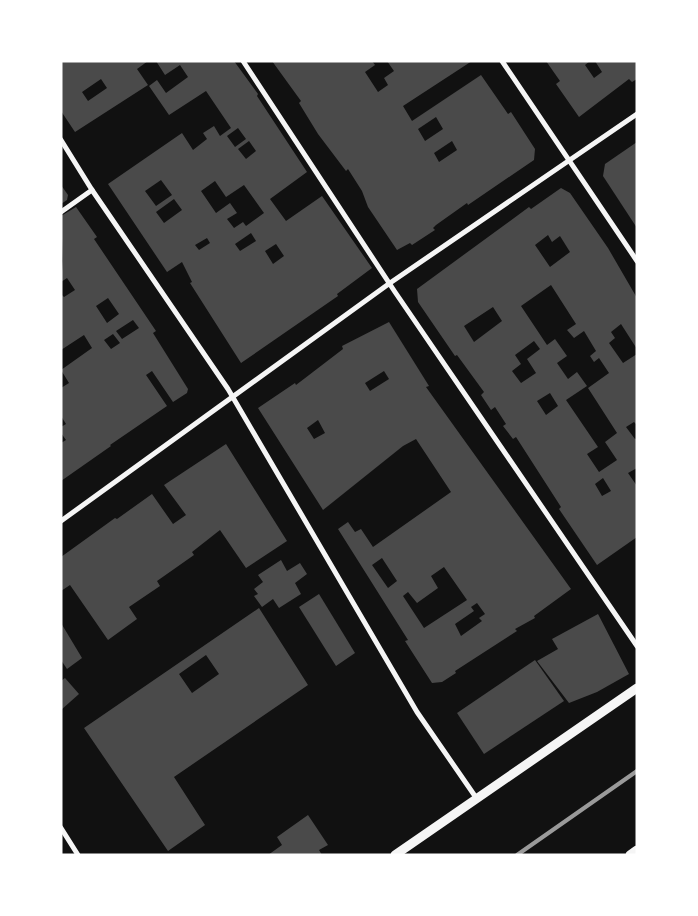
<svg xmlns="http://www.w3.org/2000/svg" width="698" height="916" font-family="Helvetica,sans-serif">
<style>
.building{fill:#4a4a4a;fill-rule:evenodd}
.lines{fill:none;stroke-linecap:round;stroke-linejoin:round}
.minor{stroke:#f5f5f5;stroke-width:5}
.tertiary{stroke:#f5f5f5;stroke-width:9}
.rail{stroke:#9a9a9a;stroke-width:4}
</style>
<rect width="100%" height="100%" fill="#111"/>
<g class="building">
<path d="M61 61H148L137 69 148 85 75 132 61 111ZM101 79 107 88 88 101 82 92Z"/>
<path d="M156 61H234L258 94 257 96 307 172 270 199 286 221 322 196 372 268 337 294 338 296 241 363 190 283 192 282 182 262 167 272 108 184 182 133 193 150 207 139 203 133 214 126 220 136 231 128 206 91 169 115 149 86 157 80 166 93 188 77 180 65 165 75ZM238 128 246 139 235 147 227 136ZM249 141 256 151 246 159 238 149ZM161 180 172 195 156 206 145 191ZM215 181 226 197 244 185 264 213 246 226 243 222 234 228 227 219 237 213 230 203 216 213 201 191ZM174 199 182 210 164 223 156 212ZM251 233 256 241 240 251 235 244ZM207 238 210 243 199 250 195 245ZM276 244 284 256 273 264 265 251Z"/>
<path d="M272 61H372L375 65 365 72 378 92 388 85 384 78 394 71 387 61H472L403 106 412 121 481 75 508 114 511 112 535 149 534 160 468 205 467 203 436 225 433 228 435 230 412 245 410 243 397 250 368 207 362 191 348 169 346 171 318 134 299 103 301 101ZM436 117 443 129 425 141 418 129ZM452 141 457 150 439 162 434 153Z"/>
<path d="M546 61H590L585 65 594 78 602 72 595 61H637V79L632 82 629 79 579 117 556 84 560 81Z"/>
<path d="M637 142V228L603 176 605 164Z"/>
<path d="M61 185 68 195 67 200 61 204Z"/>
<path d="M561 188 570 193 608 248 637 298V349L621 324 611 332 615 338 609 343 623 363 637 354V425L634 422 626 427 635 439 637 438V468L628 473 637 486V537L597 565 559 509 561 507 516 437 513 439 503 426 506 424 495 407 491 410 481 395 484 392 457 355 455 356 418 302 417 289 529 207 531 209ZM548 235 552 242 560 236 570 252 550 267 535 245ZM551 285 576 324 567 330 574 338 584 331 596 351 590 356 594 362 599 358 609 373 588 388 617 433 605 442 617 460 599 472 587 454 598 447 566 400 587 386 577 372 568 379 557 363 567 356 555 339 547 345 521 306ZM493 307 502 321 474 342 464 326ZM534 341 540 349 527 359 536 373 521 383 512 371 521 364 515 355ZM550 393 558 406 546 415 537 401ZM603 478 611 491 602 496 595 484Z"/>
<path d="M76 207 97 237 94 239 156 331 153 333 188 389 187 393 173 402 152 371 146 375 167 406 110 445 111 446 61 481V443L66 440 61 433V427L66 424 61 416V388L69 383 61 370 92 348 84 335 61 350V294L64 297 75 290 67 278 61 282 63 261 61 216ZM108 298 119 314 107 323 96 306ZM133 320 139 328 122 339 116 331ZM113 334 120 343 111 349 104 340Z"/>
<path d="M389 322 429 386 426 387 571 589 534 616 535 618 515 629 517 631 455 671 456 673 442 682 432 683 405 641 408 640 338 529 348 522 355 532 361 529 373 547 451 492 416 439 403 446 323 510 258 408 295 383 296 385 343 349 342 346ZM384 371 389 379 370 391 365 383ZM318 420 325 433 314 439 307 428ZM382 558 397 581 388 588 372 565ZM444 567 467 600 424 628 403 596 408 592 417 603 438 588 431 576ZM477 603 485 614 479 618 482 621 461 636 455 624 474 611 471 607Z"/>
<path d="M226 444 287 541 246 568 220 530 192 552 194 555 157 581 160 586 129 607 137 619 108 640 70 585 61 591V557L115 518 117 519 152 494 173 524 186 515 164 485Z"/>
<path d="M281 560 287 571 300 563 307 574 295 583 301 594 279 608 273 599 262 607 254 596 258 594 254 589 263 582 258 575Z"/>
<path d="M319 594 355 653 336 666 299 607Z"/>
<path d="M259 608 308 685 174 777 205 825 168 851 84 728ZM206 655 219 674 192 693 179 674Z"/>
<path d="M598 614 629 674 597 692 569 703 537 661 558 649 552 639Z"/>
<path d="M61 623 82 658 67 669 61 660Z"/>
<path d="M535 660 564 701 484 754 457 713Z"/>
<path d="M65 678 79 694 61 710V681Z"/>
<path d="M308 815 328 845 319 850 322 855H268L282 845 277 837Z"/>
</g>
<g class="lines">
<g class="minor">
<path d="M243 61 395 292 637 646"/>
<path d="M502 61 637 261"/>
<path d="M61 140 92 190 228 389 417 712 477 799"/>
<path d="M61 212 92 190"/>
<path d="M61 521 390 283 637 114"/>
<path d="M61 828 78 855"/>
</g>
<g class="tertiary">
<path d="M395 855 637 688"/>
<path d="M630 855 637 850"/>
</g>
<path class="rail" d="M517 855 637 771"/>
</g>
<rect width="698" height="916" fill="none" stroke="#ffffff" stroke-width="125"/>
</svg>
